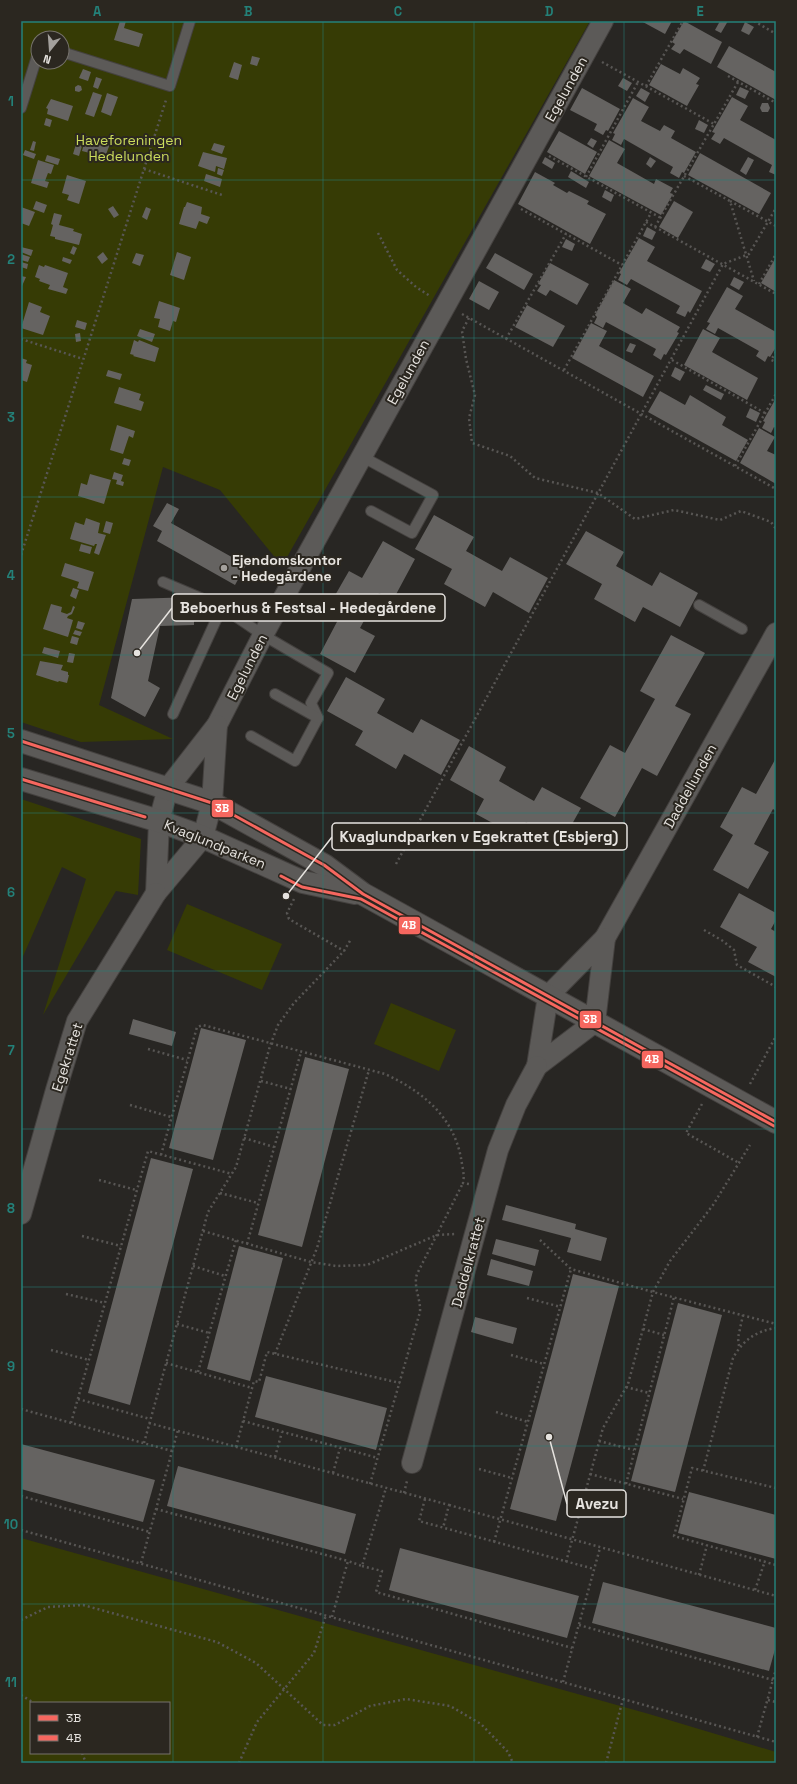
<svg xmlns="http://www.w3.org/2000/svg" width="797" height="1784" font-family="'Space Grotesk',sans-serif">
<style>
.green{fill:#363b05;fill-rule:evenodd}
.building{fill:#656361}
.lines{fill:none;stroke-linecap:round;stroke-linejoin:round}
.service-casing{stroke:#44413f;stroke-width:12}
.minor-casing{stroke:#44413f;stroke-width:22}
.tertiary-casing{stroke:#44413f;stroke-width:24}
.path{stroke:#585654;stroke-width:2.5;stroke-dasharray:2 3;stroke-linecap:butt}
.service{stroke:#5c5a58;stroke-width:10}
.minor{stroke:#5c5a58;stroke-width:20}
.tertiary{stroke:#5c5a58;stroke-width:22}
.bus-1-casing{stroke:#2b2720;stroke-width:6}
.bus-2-casing{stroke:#2b2720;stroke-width:6}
.bus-1{stroke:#f6675f;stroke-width:3}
.bus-2{stroke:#f6675f;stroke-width:3}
.grid{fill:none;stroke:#248179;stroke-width:1;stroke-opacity:0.55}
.poi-dot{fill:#a4a19d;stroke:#2b2720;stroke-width:1.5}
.labels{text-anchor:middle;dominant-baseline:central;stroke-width:4;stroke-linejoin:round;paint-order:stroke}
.street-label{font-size:14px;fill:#e6e3df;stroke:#2b2720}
.park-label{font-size:14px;fill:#cbdc5c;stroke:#2b2720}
.poi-label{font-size:14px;font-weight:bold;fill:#e6e3df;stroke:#2b2720;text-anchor:start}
.leader{fill:none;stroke:#e6e3df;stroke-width:1.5}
.callout-dot{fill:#e6e3df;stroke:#2b2720;stroke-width:1.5}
.callout{fill:#2b2720;stroke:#e6e3df;stroke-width:1.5}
.callout-label{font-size:15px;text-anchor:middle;font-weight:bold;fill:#e6e3df}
.line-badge{stroke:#2b2720;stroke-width:1.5}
.badge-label{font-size:11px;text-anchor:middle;font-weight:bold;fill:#fff}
.neatline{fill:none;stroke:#248179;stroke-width:1.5}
.grid-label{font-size:13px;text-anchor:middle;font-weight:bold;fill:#248179}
</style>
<rect width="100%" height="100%" fill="#282623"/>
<g class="green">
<path d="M21 21H590L282 566 220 490 163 467 99 705 173 739 81 742 21 722ZM38 38H62V62H38Z"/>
<path d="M21 799 141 839 138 895 116 891 43 1015 86 879 62 867 21 961Z"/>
<path d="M187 904 282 944 262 990 167 950Z"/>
<path d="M391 1003 456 1030 439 1071 374 1044Z"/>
<path d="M21 1538 649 1714 776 1752V1763H21ZM31 1703H169V1753H31Z"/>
</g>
<g class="building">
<path d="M120 21H126L124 28 143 34 139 47 114 40Z"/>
<path d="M641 21H672L665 34Z"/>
<path d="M684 21 722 42 711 64 684 49 680 54 671 49 675 44 672 42Z"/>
<path d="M720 21H728L721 33 715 30Z"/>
<path d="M745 22 754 27 749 35 741 31Z"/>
<path d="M729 46 776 72V100L717 67Z"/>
<path d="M252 56 260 58 257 66 250 64Z"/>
<path d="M234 62 242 65 238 80 229 77Z"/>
<path d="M661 64 680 74 683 68 700 78 696 84 699 85 687 106 649 85Z"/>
<path d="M83 69 91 72 88 81 79 78Z"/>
<path d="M96 77 102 79 98 89 93 87Z"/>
<path d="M623 78 632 83 627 91 618 86Z"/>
<path d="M78 85 81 86 82 90 79 92 75 91V87Z"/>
<path d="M740 87 749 91 745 99 736 95Z"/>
<path d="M582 88 620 109 608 131 606 130 603 135 594 130 597 124 570 110Z"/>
<path d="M641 88 650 93 645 102 636 96Z"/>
<path d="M93 92 102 95 94 117 85 114Z"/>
<path d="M107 93 118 97 111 116 101 112Z"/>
<path d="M732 97 748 106 740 120 776 140V175L769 172 772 165 724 138 720 144 711 139 715 133 712 132Z"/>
<path d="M633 98 649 107 641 121 660 131 664 125 675 131 671 138 696 152 684 173 682 172 679 178 670 173 673 167 624 139 621 145 612 140 615 134 613 133Z"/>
<path d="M51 99 73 106 68 121 47 114 48 109 46 108Z"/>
<path d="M762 103H768L770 108 768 112H762L760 108Z"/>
<path d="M46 118 52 120 50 127 44 125Z"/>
<path d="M699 120 708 125 704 133 695 129Z"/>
<path d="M559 131 597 152 585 174 547 152Z"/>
<path d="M86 136 110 144 105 157 82 151Z"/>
<path d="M591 138 597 141 593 148 587 144Z"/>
<path d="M609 140 625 149 617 163 654 184 656 179 673 188 670 193 673 194 661 215 589 176Z"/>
<path d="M33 141 36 142 34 151 30 150Z"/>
<path d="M214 143 225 146 222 154 211 150Z"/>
<path d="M76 144 82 146 79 156 73 154Z"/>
<path d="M25 150 36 154 34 159 23 155Z"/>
<path d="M203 152 227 158 224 169 216 166 215 172 198 166Z"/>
<path d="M700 153 771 193 759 214 688 175Z"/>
<path d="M47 155 60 159 58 165 45 161Z"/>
<path d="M545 157 555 163 552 169 542 163Z"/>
<path d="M650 157 656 161 651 168 646 164Z"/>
<path d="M748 157 754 160 746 175 740 171Z"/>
<path d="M38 160 54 165 51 174 48 173 45 181 49 182 47 188 31 183Z"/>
<path d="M218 168 224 170 222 176 217 174Z"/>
<path d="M571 171 589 182 586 188 568 177Z"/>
<path d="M535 172 555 183 553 185 567 193 569 191 589 201 587 204 606 214 590 244 518 204Z"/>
<path d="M206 174 222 179 220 187 204 181Z"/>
<path d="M67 175 86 181 79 204 67 200 69 195 62 193Z"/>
<path d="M605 190 614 195 611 202 602 197Z"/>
<path d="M36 201 47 205 44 213 33 209Z"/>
<path d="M674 201 693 212 678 238 659 227Z"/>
<path d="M187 202 202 207 201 214 210 217 207 224 199 221 196 229 179 224 184 207H185Z"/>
<path d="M113 206 119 215 114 218 108 209Z"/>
<path d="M21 207 35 212 29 226 21 223Z"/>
<path d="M146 207 151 209 147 220 142 217Z"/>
<path d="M54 213 62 215 59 225 74 229 73 231 82 234 79 245 55 239V237L50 236 53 225 51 224Z"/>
<path d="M647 227 656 232 652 240 643 236Z"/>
<path d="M639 238 655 247 647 261 702 291 690 313 688 311 685 317 676 313 680 306 631 279 627 285 618 280 621 274 619 273Z"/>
<path d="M566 239 575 244 572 251 562 247Z"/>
<path d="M73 246 77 248 74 255 70 253Z"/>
<path d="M21 247 33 250 31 256 21 252Z"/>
<path d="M103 252 108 259 102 264 97 257Z"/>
<path d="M177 252 191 257 184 280 170 275Z"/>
<path d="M136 253 144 255 140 266 132 263Z"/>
<path d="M495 253 533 274 524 290 486 268Z"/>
<path d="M21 254 30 257 28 262 21 260Z"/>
<path d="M63 257 72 260 70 264 62 261Z"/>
<path d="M776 257V292L761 283Z"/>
<path d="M706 259 715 264 710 272 701 268Z"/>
<path d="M21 262 28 264 27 269 21 267Z"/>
<path d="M550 263 589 284 577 305 550 290 546 296 537 291 541 285 538 284Z"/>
<path d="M39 265 44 267 45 265 68 273 63 287 68 289 66 294 48 289 50 285 39 281 40 279 35 277Z"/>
<path d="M21 276 26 277 22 286H21Z"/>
<path d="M734 277 744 282 739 290 730 285Z"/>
<path d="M614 280 631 289 623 303 642 314 646 308 680 327 677 332 679 333 666 355 664 354 661 360 653 355 656 349 606 322 603 328 594 323 597 317 595 315Z"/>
<path d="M479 281 499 292 489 310 469 299Z"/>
<path d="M727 287 743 296 735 309 776 332V347L770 357 768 356 765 362 756 356 759 351 718 328 715 334 706 329 710 323 707 322Z"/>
<path d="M159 301 180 308 176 322 173 321 170 331 158 327 160 319 154 318Z"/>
<path d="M29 302 42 307 40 312 50 316 43 335 21 328Z"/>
<path d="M527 305 565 326 553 347 515 327Z"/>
<path d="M77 320 87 323 85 330 75 327Z"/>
<path d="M591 323 607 331 599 346 654 376 643 397 572 358Z"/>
<path d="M140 329 155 334 152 342 137 336Z"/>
<path d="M703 329 720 338 712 352 758 378 747 400 684 365Z"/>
<path d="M80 333 81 341 76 342 75 334Z"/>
<path d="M134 340 138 342 139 340 159 348 155 362 133 356 134 355 130 354Z"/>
<path d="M630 343 636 345 632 353 626 351Z"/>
<path d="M21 358 27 360 26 363 32 365 27 382 21 380Z"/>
<path d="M675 367 685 372 680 381 671 376Z"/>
<path d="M108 370 122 374 120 380 106 376Z"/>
<path d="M706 385 724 394 721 400 703 390Z"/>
<path d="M119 387 141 394 139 400 144 402 141 411 114 403Z"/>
<path d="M660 391 685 405 690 395 726 417 722 425 748 440 736 461 648 412Z"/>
<path d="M776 398V428L774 427 771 433 762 428 765 422 763 421Z"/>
<path d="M750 408 760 413 756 422 746 417Z"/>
<path d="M117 425 135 431 133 438 129 436 123 454 110 450Z"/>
<path d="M759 428 775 437 767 451 776 455V484L740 463Z"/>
<path d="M124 458 131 460 129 466 122 464Z"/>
<path d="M114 472 123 475 121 481 124 482 123 486 116 484 117 480 112 479Z"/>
<path d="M90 474 111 480 104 504 78 496 81 483 87 485Z"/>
<path d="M167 503 179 509 171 523 246 565 235 585 157 541 162 531 153 526Z"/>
<path d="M434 515 474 537 466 551 502 571 510 557 548 578 529 613 493 592 485 607 444 584 452 569 415 549Z"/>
<path d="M86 518 100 523 98 533 106 535 99 555 94 553 97 544H95L94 546 70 539 75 522 84 525Z"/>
<path d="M106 521 113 523 110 534 103 532Z"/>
<path d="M586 531 624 552 616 566 652 586 660 572 698 593 680 627 643 607 635 622 594 599 602 584 566 564Z"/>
<path d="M383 541 415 559 393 600 379 593 360 628 375 636 355 673 320 654 339 618 326 611 349 571 362 578Z"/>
<path d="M81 544 92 547 90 554 79 551Z"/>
<path d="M65 563 94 572 88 591 77 588 79 582 61 576Z"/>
<path d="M73 588 79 590 76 599 70 596Z"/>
<path d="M194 597V625L160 626 148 681 160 688 145 717 111 698 132 599Z"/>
<path d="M51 604 62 607 61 612 67 614 71 612 73 606 75 607 72 614 68 616 67 618 73 620 68 637 43 629Z"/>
<path d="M78 621 85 623 82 630 76 628Z"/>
<path d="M75 630 82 632 80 636 73 634Z"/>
<path d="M671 635 705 653 675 706 691 714 657 776 642 768 615 817 580 798 610 745 625 753 655 699 640 691Z"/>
<path d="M72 636 79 638 77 645 70 643Z"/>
<path d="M44 647 60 651 58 658 42 653Z"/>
<path d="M69 653 75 654 73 663 67 662Z"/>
<path d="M40 661 63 665 61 670 68 672V675H69L67 683 59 681 58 682 36 675Z"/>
<path d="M346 677 385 699 377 713 413 733 421 719 460 740 441 775 404 754 396 769 355 745 363 731 327 711Z"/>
<path d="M469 746 506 767 499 781 534 801 542 787 581 808 562 842 526 822 518 837 476 814 484 799 450 780Z"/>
<path d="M776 758V811L773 809 754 844 769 852 748 889 713 870 733 835 720 827 742 787 756 794Z"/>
<path d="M739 893 776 913V920L771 929 776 932V977L748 962 757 947 720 927Z"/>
<path d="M133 1019 176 1032 172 1046 129 1034Z"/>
<path d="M201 1028 246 1040 213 1160 169 1148Z"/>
<path d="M305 1057 349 1069 302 1247 258 1235Z"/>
<path d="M151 1158 193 1169 130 1405 88 1393Z"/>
<path d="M506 1205 576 1224 575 1229 607 1238 601 1261 567 1252 571 1238 502 1220Z"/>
<path d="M496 1239 539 1250 535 1266 492 1254Z"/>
<path d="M239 1246 283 1258 250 1381 207 1369Z"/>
<path d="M491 1259 533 1271 529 1286 487 1275Z"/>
<path d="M573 1274 619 1286 556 1521 510 1509Z"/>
<path d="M678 1303 722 1315 675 1492 631 1481Z"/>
<path d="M475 1317 517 1328 513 1344 471 1332Z"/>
<path d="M266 1376 387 1408 376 1450 255 1417Z"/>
<path d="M21 1444 155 1480 143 1522 21 1489Z"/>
<path d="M178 1466 356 1514 345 1554 167 1506Z"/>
<path d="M689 1492 776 1515V1559L678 1533Z"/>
<path d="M400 1548 579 1596 567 1638 389 1590Z"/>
<path d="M603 1582 776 1628V1646L769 1671 592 1623Z"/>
</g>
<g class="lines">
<g class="service-casing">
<g id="service">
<path d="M62 52 170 86 190 21"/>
<path d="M21 108 38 53"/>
<path d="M361 456 433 495 412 533 371 511"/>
<path d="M163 582 222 607 263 635 328 673 311 703 318 718 295 761 251 736"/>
<path d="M699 605 742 629"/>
<path d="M275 694 318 718"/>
<path d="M173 714 222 607"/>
</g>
</g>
<g class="minor-casing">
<g id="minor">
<path d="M217 725 263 635 603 21"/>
<path d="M217 725 212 803 203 837 156 893 159 821 168 788Z"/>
<path d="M605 938 776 633"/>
<path d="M605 938 595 1022 537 1066 548 996Z"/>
<path d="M21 1214 56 1090 77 1021 156 893"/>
<path d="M412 1463 498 1150 516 1105 537 1066"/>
</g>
</g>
<g class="tertiary-casing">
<g id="tertiary">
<path d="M21 741 212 803 324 865 363 894 776 1122"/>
<path d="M21 779 159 821 203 837 303 882 355 893"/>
</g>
</g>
<g class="path">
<path d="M754 21 776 34"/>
<path d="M602 62 714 124"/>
<path d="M728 76 776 103"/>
<path d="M646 86 683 21"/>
<path d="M549 156 661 218"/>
<path d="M144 169 222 195"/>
<path d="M684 176 730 201 754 281"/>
<path d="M586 177 638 82"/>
<path d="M730 201 776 226"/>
<path d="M521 209 622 265"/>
<path d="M646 222 776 294"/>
<path d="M655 227 738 82"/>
<path d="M378 233 397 270 416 287 430 296"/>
<path d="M759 284 776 254"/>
<path d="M462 314 776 489"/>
<path d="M469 318 462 331 466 359 475 395 469 418 472 443 510 456 535 478 598 493 635 519 674 510 720 520 741 511 771 522 776 529"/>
<path d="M21 339 83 359"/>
<path d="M506 339 566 234"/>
<path d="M776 352 771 360 776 362"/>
<path d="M672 360 765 413"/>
<path d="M564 370 651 213"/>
<path d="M735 466 776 394"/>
<path d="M21 555 166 100"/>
<path d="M396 864 723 264 749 254 776 208"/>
<path d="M294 899 287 913 289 919 344 951"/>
<path d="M704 930 723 941 734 950 737 965 776 987"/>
<path d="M148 1049 187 1060"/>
<path d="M261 1081 291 1089"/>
<path d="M750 1084 776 1036"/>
<path d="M702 1104 686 1133 739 1163"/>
<path d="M130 1105 171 1117"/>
<path d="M244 1138 274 1147"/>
<path d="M161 1155 197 1027 203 1025 385 1074C422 1091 453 1116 461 1158 462 1166 465 1175 463 1183L469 1184"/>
<path d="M99 1180 136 1190"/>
<path d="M220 1193 258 1203"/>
<path d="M203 1231 311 1262 336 1266 367 1265 437 1235 455 1234"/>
<path d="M82 1236 121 1246"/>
<path d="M540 1240 571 1269 653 1292 776 1324"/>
<path d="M247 1244 301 1052"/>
<path d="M193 1266 225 1276"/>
<path d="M66 1294 105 1303"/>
<path d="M527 1298 561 1307"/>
<path d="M177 1324 209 1333"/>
<path d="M643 1329 664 1335"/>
<path d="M739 1346 738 1338 743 1315"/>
<path d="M51 1350 89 1360"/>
<path d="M275 1354 317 1248 369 1070"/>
<path d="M511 1355 544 1364"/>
<path d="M166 1363 252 1388"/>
<path d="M198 1372 236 1240"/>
<path d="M626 1387 649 1393"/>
<path d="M78 1399 150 1419"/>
<path d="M21 1409 172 1451"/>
<path d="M496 1412 528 1422"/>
<path d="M243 1421 378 1458"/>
<path d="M71 1423 148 1151 232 1174"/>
<path d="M149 1423 449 1505 443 1528"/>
<path d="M599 1441 634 1450"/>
<path d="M144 1443 208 1212 236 1167 270 1046 278 1025 294 1003 344 951 351 939"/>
<path d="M236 1447 254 1381 259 1382 267 1352 400 1383"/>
<path d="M275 1457 282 1432"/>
<path d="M479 1469 512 1478"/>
<path d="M703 1471 733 1358C743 1340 756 1331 776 1328"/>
<path d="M333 1473 340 1448"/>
<path d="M590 1474 683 1499"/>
<path d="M370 1484 420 1312C421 1299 413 1287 417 1274L463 1183"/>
<path d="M626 1484 674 1297"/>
<path d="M776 1488 692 1468 674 1536 776 1565"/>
<path d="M404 1493 407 1481"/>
<path d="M21 1496 150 1532"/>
<path d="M425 1499 419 1521 594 1569"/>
<path d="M449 1505 776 1596"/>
<path d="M156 1509 348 1561"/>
<path d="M21 1530 776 1742"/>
<path d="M494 1542 571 1269"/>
<path d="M566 1562 603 1428 628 1384 653 1292 670 1261 713 1205 750 1145"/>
<path d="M141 1563 178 1430"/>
<path d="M362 1566 382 1571 376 1592 572 1648"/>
<path d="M699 1575 707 1545"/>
<path d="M755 1590 765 1561"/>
<path d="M332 1617 348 1561 362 1566 386 1488"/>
<path d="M21 1620 48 1607 83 1605 217 1642 256 1663 323 1725H335L370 1706 406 1699 450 1706 481 1724 508 1752 513 1763"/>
<path d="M579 1625 773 1680"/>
<path d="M563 1682 600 1548"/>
<path d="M21 1695 34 1703"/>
<path d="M768 1700 776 1702"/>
<path d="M757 1737 776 1669"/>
<path d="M82 1753 86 1763"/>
<path d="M239 1763 257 1722 314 1653 326 1615"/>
<path d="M606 1763 623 1699"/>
</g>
<use href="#service" class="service"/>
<use href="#minor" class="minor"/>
<use href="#tertiary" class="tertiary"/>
<g class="bus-1-casing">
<g id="bus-1">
<path d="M21 741 212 803 324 865 363 894 776 1122"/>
<path d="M21 779 145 817"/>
</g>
</g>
<g class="bus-2-casing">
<path id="bus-2" d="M281 876 302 887 361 899 774 1126"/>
</g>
<use href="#bus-1" class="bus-1"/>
<use href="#bus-2" class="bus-2"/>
</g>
<path class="grid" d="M173 21V1763M323 21V1763M474 21V1763M624 21V1763M21 180H776M21 338H776M21 497H776M21 655H776M21 813H776M21 971H776M21 1129H776M21 1287H776M21 1446H776M21 1604H776"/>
<circle class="poi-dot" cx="224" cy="568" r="4"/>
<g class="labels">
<g class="street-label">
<text transform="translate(566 89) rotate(-61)">Egelunden</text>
<text transform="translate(408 372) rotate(-61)">Egelunden</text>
<text transform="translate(247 667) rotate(-63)">Egelunden</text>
<text transform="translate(690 786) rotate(-61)">Daddellunden</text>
<text transform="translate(215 844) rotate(22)">Kvaglundparken</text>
<text transform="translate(67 1057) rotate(-72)">Egekrattet</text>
<text transform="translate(468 1262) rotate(-75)">Daddelkrattet</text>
</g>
<g class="park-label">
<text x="129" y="140">Haveforeningen<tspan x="129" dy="16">Hedelunden</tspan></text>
</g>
<g class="poi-label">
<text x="232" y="560">Ejendomskontor<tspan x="232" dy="16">- Hedegårdene</tspan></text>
</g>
</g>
<path class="leader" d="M137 653L172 608M286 896L332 837M549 1437L567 1504"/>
<g class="callout-dot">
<circle cx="137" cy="653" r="4"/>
<circle cx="286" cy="896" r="4"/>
<circle cx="549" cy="1437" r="4"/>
</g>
<g class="callout">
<rect x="172" y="594" width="273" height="27" rx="4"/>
<rect x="332" y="823" width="295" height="27" rx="4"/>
<rect x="567" y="1490" width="59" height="27" rx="4"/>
</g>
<g class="callout-label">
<text x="308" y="613">Beboerhus &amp; Festsal - Hedegårdene</text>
<text x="479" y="842">Kvaglundparken v Egekrattet (Esbjerg)</text>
<text x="597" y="1509">Avezu</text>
</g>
<g class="line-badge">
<rect x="211" y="799" width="23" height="19" rx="4" fill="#f6675f"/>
<rect x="398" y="916" width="23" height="19" rx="4" fill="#f6675f"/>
<rect x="579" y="1010" width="23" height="19" rx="4" fill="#f6675f"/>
<rect x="641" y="1050" width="23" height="19" rx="4" fill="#f6675f"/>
</g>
<g class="badge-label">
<text x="222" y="812">3B</text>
<text x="409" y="929">4B</text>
<text x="590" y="1023">3B</text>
<text x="652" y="1063">4B</text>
</g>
<rect width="797" height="1784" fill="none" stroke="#2b2720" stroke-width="44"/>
<rect x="30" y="1702" width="140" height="52" fill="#2b2720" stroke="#76726c"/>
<rect x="38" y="1715" width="20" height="6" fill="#f6675f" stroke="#76726c"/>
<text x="66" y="1722" font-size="12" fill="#e6e3df">3B</text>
<rect x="38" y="1735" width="20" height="6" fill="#f6675f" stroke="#76726c"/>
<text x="66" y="1742" font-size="12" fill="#e6e3df">4B</text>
<g transform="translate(50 50) rotate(197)"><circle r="19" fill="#2b2720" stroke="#76726c"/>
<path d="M0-3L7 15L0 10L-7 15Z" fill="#a4a19d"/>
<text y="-6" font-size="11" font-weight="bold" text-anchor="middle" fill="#e6e3df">N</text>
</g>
<rect x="22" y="22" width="753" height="1740" class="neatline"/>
<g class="grid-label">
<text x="97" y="16">A</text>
<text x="248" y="16">B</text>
<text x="398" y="16">C</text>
<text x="549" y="16">D</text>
<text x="700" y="16">E</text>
<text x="11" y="106">1</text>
<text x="11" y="264">2</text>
<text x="11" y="422">3</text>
<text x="11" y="580">4</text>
<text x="11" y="738">5</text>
<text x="11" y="897">6</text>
<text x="11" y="1055">7</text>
<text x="11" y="1213">8</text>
<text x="11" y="1371">9</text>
<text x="11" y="1529">10</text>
<text x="11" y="1687">11</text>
</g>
</svg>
